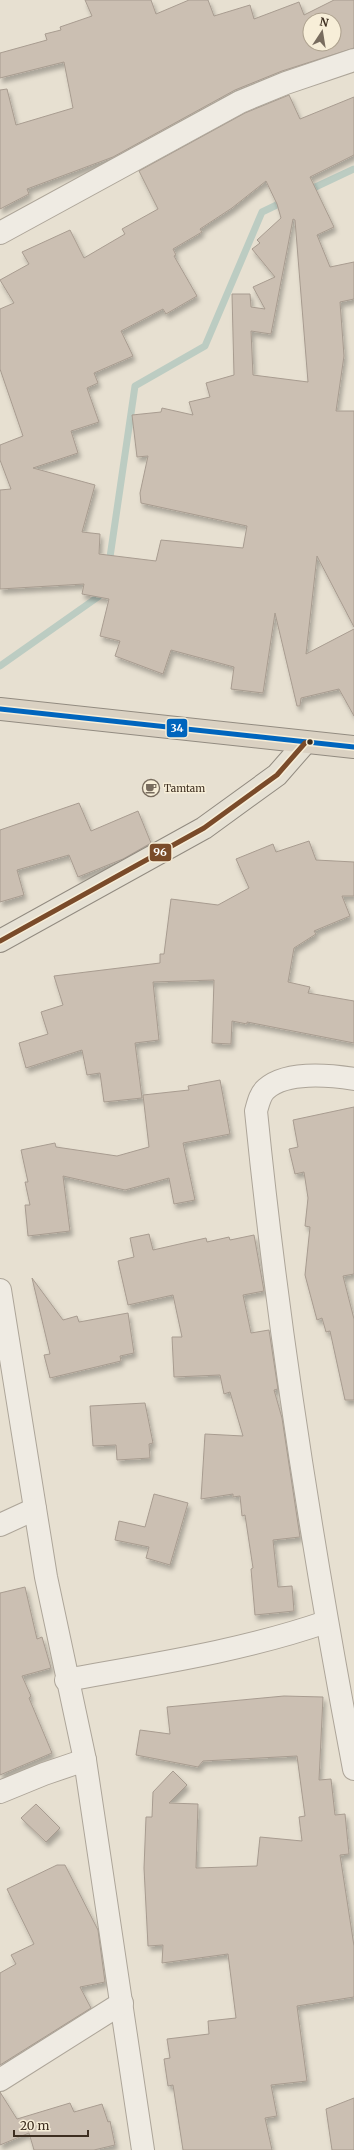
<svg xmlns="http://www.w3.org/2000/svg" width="354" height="2150" font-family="Merriweather,serif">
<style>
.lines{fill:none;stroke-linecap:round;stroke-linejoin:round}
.stream{stroke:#bcccc2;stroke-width:7}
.building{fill:#cbbfb2;stroke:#a89c90;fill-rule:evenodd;filter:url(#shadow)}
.minor-casing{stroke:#ada599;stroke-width:24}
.major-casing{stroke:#928b80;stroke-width:24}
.highway-casing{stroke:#928b80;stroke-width:24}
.minor{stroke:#efebe3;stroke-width:22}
.major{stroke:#e6e1d4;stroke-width:22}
.highway{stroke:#dad1c2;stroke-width:22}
.bus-1-casing{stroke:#f7eed8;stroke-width:8}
.bus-2-casing{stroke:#f7eed8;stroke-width:8}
.bus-1{stroke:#0065bd;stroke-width:5}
.bus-2{stroke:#7a4b2a;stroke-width:5}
.bus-dot{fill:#3d2e20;stroke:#f7eed8;stroke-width:1.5}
.labels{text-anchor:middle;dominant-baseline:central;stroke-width:3;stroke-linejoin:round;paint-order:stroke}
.poi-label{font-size:10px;fill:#3d2e20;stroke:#f7eed8;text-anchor:start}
.line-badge{stroke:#f7eed8;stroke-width:1.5}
.badge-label{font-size:11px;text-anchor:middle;font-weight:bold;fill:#fff}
</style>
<defs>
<filter id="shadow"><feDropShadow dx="2.5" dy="4.5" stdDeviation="2" flood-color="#0004"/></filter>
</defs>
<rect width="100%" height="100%" fill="#e7e0d1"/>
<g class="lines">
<g class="stream">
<path d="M307 191 354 169"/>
<path d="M109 564 135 386 205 346 262 212 285 201"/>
<path d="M0 666 105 592"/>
</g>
</g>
<g class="building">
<path d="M85 0H151L156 14 189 0H208L214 16 250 5 254 19 299 2 304 15 334 0H354V48L282 71 235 90 113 157 27 189 29 194 0 209V90L7 89 16 125 73 108 64 62 0 78V53L47 40 45 34 61 30 60 27 92 16ZM310 20H334V44H310Z"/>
<path d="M289 95 300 119 354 97V155L310 177 334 227 317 235 330 267 354 262V299L340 302 344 356 336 411H354V627L317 556 306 654 354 629V716L339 689 301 698 300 706H297L275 613 263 693 231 689 234 667 171 650 163 674 115 656 120 641 100 636 109 599 82 594 84 584 0 589V490L11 489 0 460V445L23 436 0 369V309L14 303 0 280 29 264 22 252 70 230 84 258 125 234 122 229 158 209 139 171 245 113ZM266 181 277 204 281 218 257 240 260 243 252 249 275 277 253 287 265 309 251 307 250 294H232L234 375 206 383 210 397 189 402 193 415 162 408 161 412 132 415 137 457 148 456 140 493 141 503 247 526 243 548 161 540 156 561 99 554 100 534 82 532 95 485 33 468 78 453 71 431 99 422 87 388 98 383 94 373 133 356 121 331 163 309 166 314 197 296 174 256 176 255 173 249 202 232 200 229 232 208ZM293 219 295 220 308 382 253 375 251 331 271 334Z"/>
<path d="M79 803 91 831 138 811 151 843 123 859 78 877 69 855 17 870 24 895 0 902V830Z"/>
<path d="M309 841 316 860 354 862V896H342L350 916 314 931 316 934 294 948 288 982 310 987 308 993 354 1001V1043L247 1022V1024L232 1021 231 1044 212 1043 214 980 153 982 159 1040 135 1043 142 1098 104 1102 100 1073 87 1075 82 1050 26 1068 19 1043 48 1034 41 1012 63 1005 54 976 160 963V954H164L171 899 218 905 249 888 236 859 273 844 276 852Z"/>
<path d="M220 1080 230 1134 183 1143 195 1200 174 1204 169 1178 125 1190 63 1176 70 1231 28 1236 25 1205H30L25 1182H28L21 1150 55 1143 56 1147 117 1156 149 1147 143 1095 189 1090 188 1086Z"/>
<path d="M354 1107V1274L343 1276 354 1319V1400H345L330 1331 326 1332 322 1318 317 1320 305 1275 310 1227 305 1226 308 1198 304 1172 295 1174 289 1149 298 1147 293 1120Z"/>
<path d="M149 1234 153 1250 206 1238 207 1242 229 1237 230 1240 254 1235 264 1291 243 1295 251 1333 269 1330 278 1389 274 1390 282 1418 300 1537 273 1540 278 1587 292 1586 294 1611 255 1615 251 1569 253 1568 245 1515 242 1516 240 1496 233 1497V1494L201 1499 205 1434 243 1436 230 1392 224 1394 220 1375 174 1377 172 1337H182L173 1295 128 1305 118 1261 134 1257 130 1238Z"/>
<path d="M32 1278 63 1320 77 1316 79 1322 128 1313 134 1353 120 1356 121 1361 50 1378 44 1355 50 1354Z"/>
<path d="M145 1403 153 1443 149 1444 150 1458 117 1460 116 1445 93 1446 90 1406Z"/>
<path d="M154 1494 188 1503 170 1565 146 1558 149 1547 115 1540 119 1521 145 1527Z"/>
<path d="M25 1587 37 1639 42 1637 51 1668 22 1676 31 1696 29 1698 52 1753 0 1775V1593Z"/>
<path d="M284 1696 323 1697 319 1780 331 1779 335 1815 345 1814 349 1854 340 1855 354 1946V1997L297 2006 307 2081 271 2085 277 2116 265 2118 272 2150H183L173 2085 168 2086 164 2059 170 2058 167 2039 209 2034 208 2021 236 2018 228 1954 162 1963 163 1945 148 1946 144 1868 146 1817H152L153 1792 173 1771 187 1785 169 1803 198 1804 196 1868 257 1866 260 1837 302 1841 299 1817 305 1816 297 1756 203 1761 198 1767 136 1755 140 1730 170 1734 167 1707Z"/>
<path d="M36 1804 60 1828 46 1842 21 1818Z"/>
<path d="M57 1865H65L98 1930 105 1982 80 1987 91 2008 0 2065V1973L16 1964 11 1955 34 1944 7 1889Z"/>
<path d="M0 2092 17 2119 70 2103 74 2112 102 2104 108 2122 110 2121 115 2145 94 2150H34L29 2133 0 2145Z"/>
<path d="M354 2098V2150H332L326 2109Z"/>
</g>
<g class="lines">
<g class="minor-casing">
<g id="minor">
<path d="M0 233 240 102 286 83 354 60"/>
<path d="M354 1079C329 1075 286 1071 266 1089 260 1094 258 1104 256 1111 278 1332 313 1552 354 1769"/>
<path d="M0 1290 46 1577 85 1760 143 2150"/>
<path d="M0 1525 35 1509"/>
<path d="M66 1680C154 1664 242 1651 326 1622"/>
<path d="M0 1792 44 1774 85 1760"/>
<path d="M0 2080 122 2003"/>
</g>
</g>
<g class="major-casing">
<path id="major" d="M0 941 204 828 277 775 305 743"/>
</g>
<g class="highway-casing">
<path id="highway" d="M0 709 354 747"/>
</g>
<use href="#minor" class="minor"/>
<use href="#major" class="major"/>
<use href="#highway" class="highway"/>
<g class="bus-1-casing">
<path id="bus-1" d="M0 709 354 747"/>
</g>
<g class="bus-2-casing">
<path id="bus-2" d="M0 941 204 828 277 775 305 743"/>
</g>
<use href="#bus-1" class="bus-1"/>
<use href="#bus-2" class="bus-2"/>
</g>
<defs>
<g id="cafe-ring" transform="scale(0.9)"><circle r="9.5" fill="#f7eed8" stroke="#786c5e" stroke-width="1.5"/><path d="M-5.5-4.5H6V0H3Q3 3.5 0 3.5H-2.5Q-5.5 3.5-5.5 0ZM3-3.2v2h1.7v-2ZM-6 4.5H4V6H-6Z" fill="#786c5e"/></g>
</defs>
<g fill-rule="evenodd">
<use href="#cafe-ring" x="151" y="788"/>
</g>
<circle class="bus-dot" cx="310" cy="742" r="3.5"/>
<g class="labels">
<g class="poi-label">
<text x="164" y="788">Tamtam</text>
</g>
</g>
<g class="line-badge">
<rect x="166" y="718" width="22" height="20" rx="4" fill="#0065bd"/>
<rect x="149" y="843" width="23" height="19" rx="4" fill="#7a4b2a"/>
</g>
<g class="badge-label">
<text x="177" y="732">34</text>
<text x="160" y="856">96</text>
</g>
<g transform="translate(322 32) rotate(12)"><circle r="19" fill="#f7eed8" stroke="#ada18e"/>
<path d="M0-3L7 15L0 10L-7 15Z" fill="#786c5e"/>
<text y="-6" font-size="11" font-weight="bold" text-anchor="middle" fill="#3d2e20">N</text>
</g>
<path d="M14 2130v6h74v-6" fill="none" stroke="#3d2e20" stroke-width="2"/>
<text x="20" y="2130" font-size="12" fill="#3d2e20" stroke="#f7eed8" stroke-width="3" paint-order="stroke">20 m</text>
</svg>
